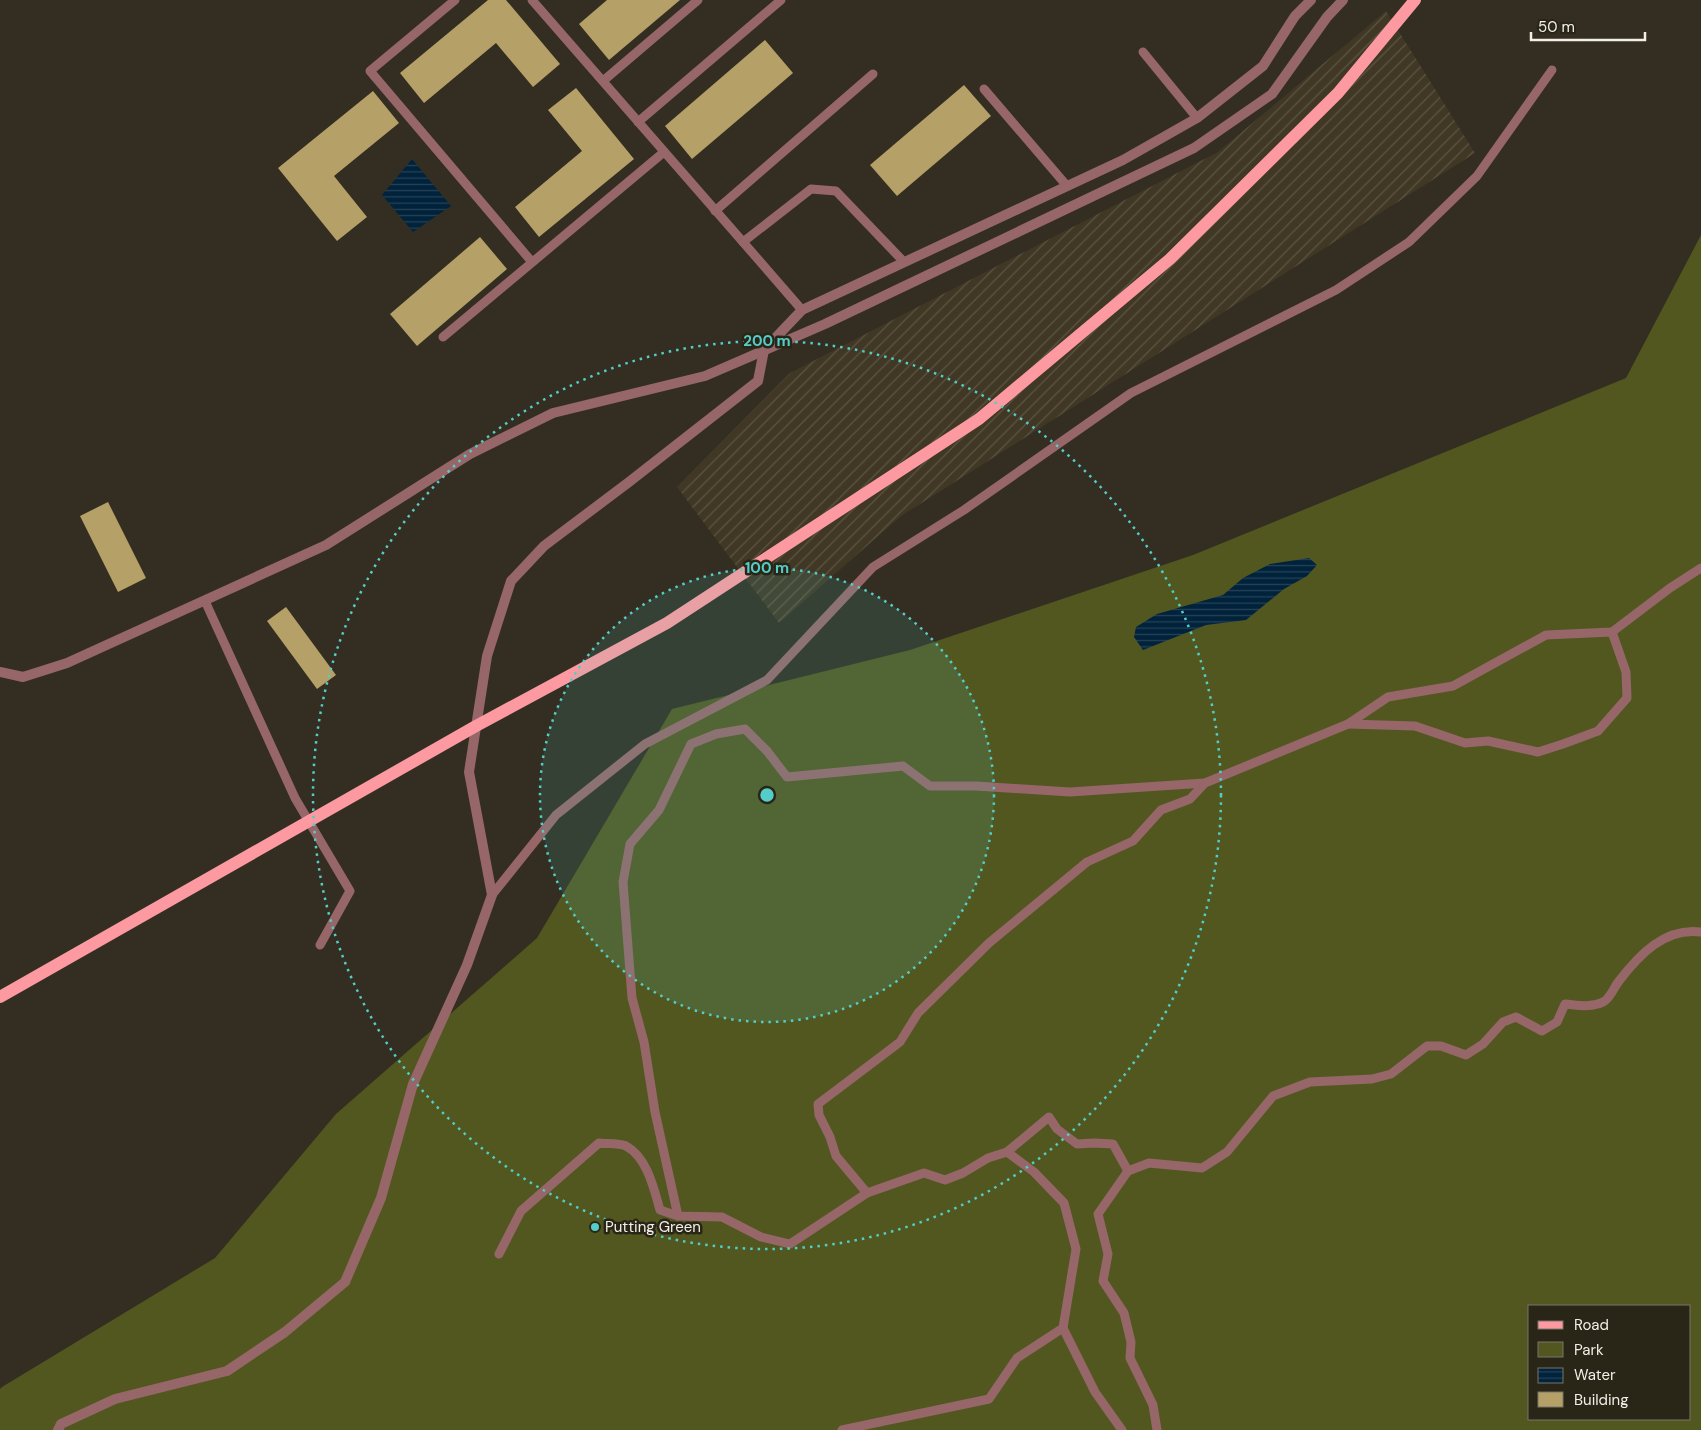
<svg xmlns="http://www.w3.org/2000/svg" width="1701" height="1430" font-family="'DM Sans',sans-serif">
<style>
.industrial{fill:url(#industrial-furrows)}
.green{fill:#525720;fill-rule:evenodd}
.water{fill:url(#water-rules)}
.building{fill:#b5a067}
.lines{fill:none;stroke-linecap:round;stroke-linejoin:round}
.service{stroke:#966668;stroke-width:9}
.minor{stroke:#966668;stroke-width:10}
.tertiary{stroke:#966668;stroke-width:10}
.primary{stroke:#fd9aa1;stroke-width:12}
.ring{fill:none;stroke:#54cdc8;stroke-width:2.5;stroke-dasharray:2.5 5}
.poi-dot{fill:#54cdc8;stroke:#292517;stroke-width:2}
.labels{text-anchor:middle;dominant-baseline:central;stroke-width:5;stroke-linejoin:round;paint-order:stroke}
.poi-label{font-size:15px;fill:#f2efe6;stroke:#292517;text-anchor:start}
.centre{fill:#54cdc8;stroke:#292517;stroke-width:2.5}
.ring-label{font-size:15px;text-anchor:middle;font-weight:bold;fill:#54cdc8;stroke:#292517;stroke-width:5;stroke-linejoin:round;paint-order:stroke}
</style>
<defs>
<pattern id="industrial-furrows" width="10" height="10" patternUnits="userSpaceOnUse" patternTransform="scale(1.25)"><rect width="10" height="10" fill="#403824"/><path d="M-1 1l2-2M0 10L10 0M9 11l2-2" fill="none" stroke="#5c5544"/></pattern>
<pattern id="water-rules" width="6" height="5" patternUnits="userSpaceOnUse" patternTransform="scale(1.25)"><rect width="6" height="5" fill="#00223b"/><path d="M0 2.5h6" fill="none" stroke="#264257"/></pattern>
</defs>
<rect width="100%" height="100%" fill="#332e21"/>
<path class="industrial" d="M1386 11 1475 153 901 516 779 623 677 487 790 373 1218 152Z"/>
<path class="green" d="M1701 235V1430H0V1389L2 1387 215 1258 336 1114 537 938 672 709 910 650 1193 555 1626 378ZM1530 1306H1690V1419H1530Z"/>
<g class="water">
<path d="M412 159 451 206 413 232 382 195Z"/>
<path d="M1309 558 1317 565 1307 576 1284 589 1246 620 1206 625 1143 650 1134 637 1136 627 1157 614 1223 595 1243 578 1270 564Z"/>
</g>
<g class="building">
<path d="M488 0H506L560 64 533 87 496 43 424 103 400 73Z"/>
<path d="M607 0H680L609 60 579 24Z"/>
<path d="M765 40 793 73 692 159 665 126Z"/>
<path d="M964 85 991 116 897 196 870 165Z"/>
<path d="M576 88 634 159 539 237 515 207 582 151 548 110Z"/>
<path d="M373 91 399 123 334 176 367 217 337 241 278 168Z"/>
<path d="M480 237 507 269 417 346 390 314Z"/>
<path d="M108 502 146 578 118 592 80 516Z"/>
<path d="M286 607 336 675 317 689 267 621Z"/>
</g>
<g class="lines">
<g class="service">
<path d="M455 0 370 71 532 262"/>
<path d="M532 0 743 242 811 189 836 191 904 262"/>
<path d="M1143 52 1197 118"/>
<path d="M603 81 698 0"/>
<path d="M984 89 1067 186"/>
<path d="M638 122 781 0"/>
<path d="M715 211 873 74"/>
<path d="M743 242 802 310"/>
<path d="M443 337 664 152"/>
<path d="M205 601 295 798 350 891 320 945"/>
<path d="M1348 724 1415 726 1465 743 1488 741 1538 752 1563 744 1598 731 1627 698 1626 672 1612 632"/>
<path d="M492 895 556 815 645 744 767 680 873 567 964 510 1131 393 1336 290 1409 242 1477 176 1552 70"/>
<path d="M1007 1152 1049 1117 1057 1129 1077 1144 1094 1143 1113 1144 1128 1171"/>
<path d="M867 1193 836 1156 830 1137 819 1115 818 1104 900 1042 918 1013 989 943 1087 862 1133 841 1161 810 1190 799 1205 783"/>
<path d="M499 1254 521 1211 599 1143C606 1144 619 1143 626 1146 647 1157 654 1189 660 1210L678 1216"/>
<path d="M842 1430 989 1399 1017 1358 1063 1328"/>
<path d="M1122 1430 1095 1392 1063 1328 1076 1249 1064 1203 1034 1172 1007 1152 988 1158 963 1173 945 1180 924 1173 867 1193 790 1244 761 1237 722 1217 678 1216 655 1112 644 1042 632 998 623 882 630 844 659 810 691 744 716 734 745 729 767 751 787 777 903 766 930 786H976L1070 792 1205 783 1348 724 1388 697 1453 686 1546 635 1612 632 1670 588 1701 568"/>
<path d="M1157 1430 1153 1405 1130 1358 1131 1342 1124 1313 1103 1281 1108 1254 1098 1214 1128 1171 1149 1163 1202 1168 1227 1152 1273 1096 1310 1082 1372 1079 1391 1074 1427 1046H1441L1466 1055 1483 1044 1503 1022 1516 1017 1542 1031 1557 1022 1565 1004C1578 1005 1591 1008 1603 1002 1610 999 1614 987 1619 981 1639 955 1665 927 1701 932"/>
</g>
<path class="minor" d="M764 350 802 310 1123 160 1197 118 1263 66 1295 16 1311 0"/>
<g class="tertiary">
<path d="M0 672 23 677 67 663 326 545 470 454 553 413 705 376 825 324 1194 148 1272 94 1327 17 1343 0"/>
<path d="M58 1430 61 1424 115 1399 227 1371 285 1332 345 1282 381 1198 413 1084 467 965 492 895 469 772 487 656 511 581 544 546 629 482 758 381 764 350"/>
</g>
<path class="primary" d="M0 997 476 726 667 623 979 419 1170 259 1338 93 1415 0"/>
</g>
<circle cx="767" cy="795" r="227" fill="#54cdc8" fill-opacity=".12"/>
<g class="ring">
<circle cx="767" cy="795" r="227"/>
<circle cx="767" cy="795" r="454"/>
</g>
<circle class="poi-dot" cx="595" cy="1227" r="5"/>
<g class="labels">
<g class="poi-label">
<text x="605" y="1227">Putting Green</text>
</g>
</g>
<circle cx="767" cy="795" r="8" class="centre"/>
<g class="ring-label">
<text x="767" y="346">200 m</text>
<text x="767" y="573">100 m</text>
</g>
<rect x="1528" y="1305" width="162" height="115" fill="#292517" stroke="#79766a"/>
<rect x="1538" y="1321" width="25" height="8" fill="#fd9aa1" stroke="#79766a"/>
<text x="1574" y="1330" font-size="15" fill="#f2efe6">Road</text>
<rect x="1538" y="1342" width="25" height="15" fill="#525720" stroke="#79766a"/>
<text x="1574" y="1355" font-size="15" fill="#f2efe6">Park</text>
<rect x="1538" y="1368" width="25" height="15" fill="url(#water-rules)" stroke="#79766a"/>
<text x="1574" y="1380" font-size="15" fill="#f2efe6">Water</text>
<rect x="1538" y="1392" width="25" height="15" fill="#b5a067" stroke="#79766a"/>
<text x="1574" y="1405" font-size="15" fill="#f2efe6">Building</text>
<path d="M1531 32v8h114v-8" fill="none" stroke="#f2efe6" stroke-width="2.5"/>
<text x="1538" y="32" font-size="15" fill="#f2efe6" stroke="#292517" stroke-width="4" paint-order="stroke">50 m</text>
</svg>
